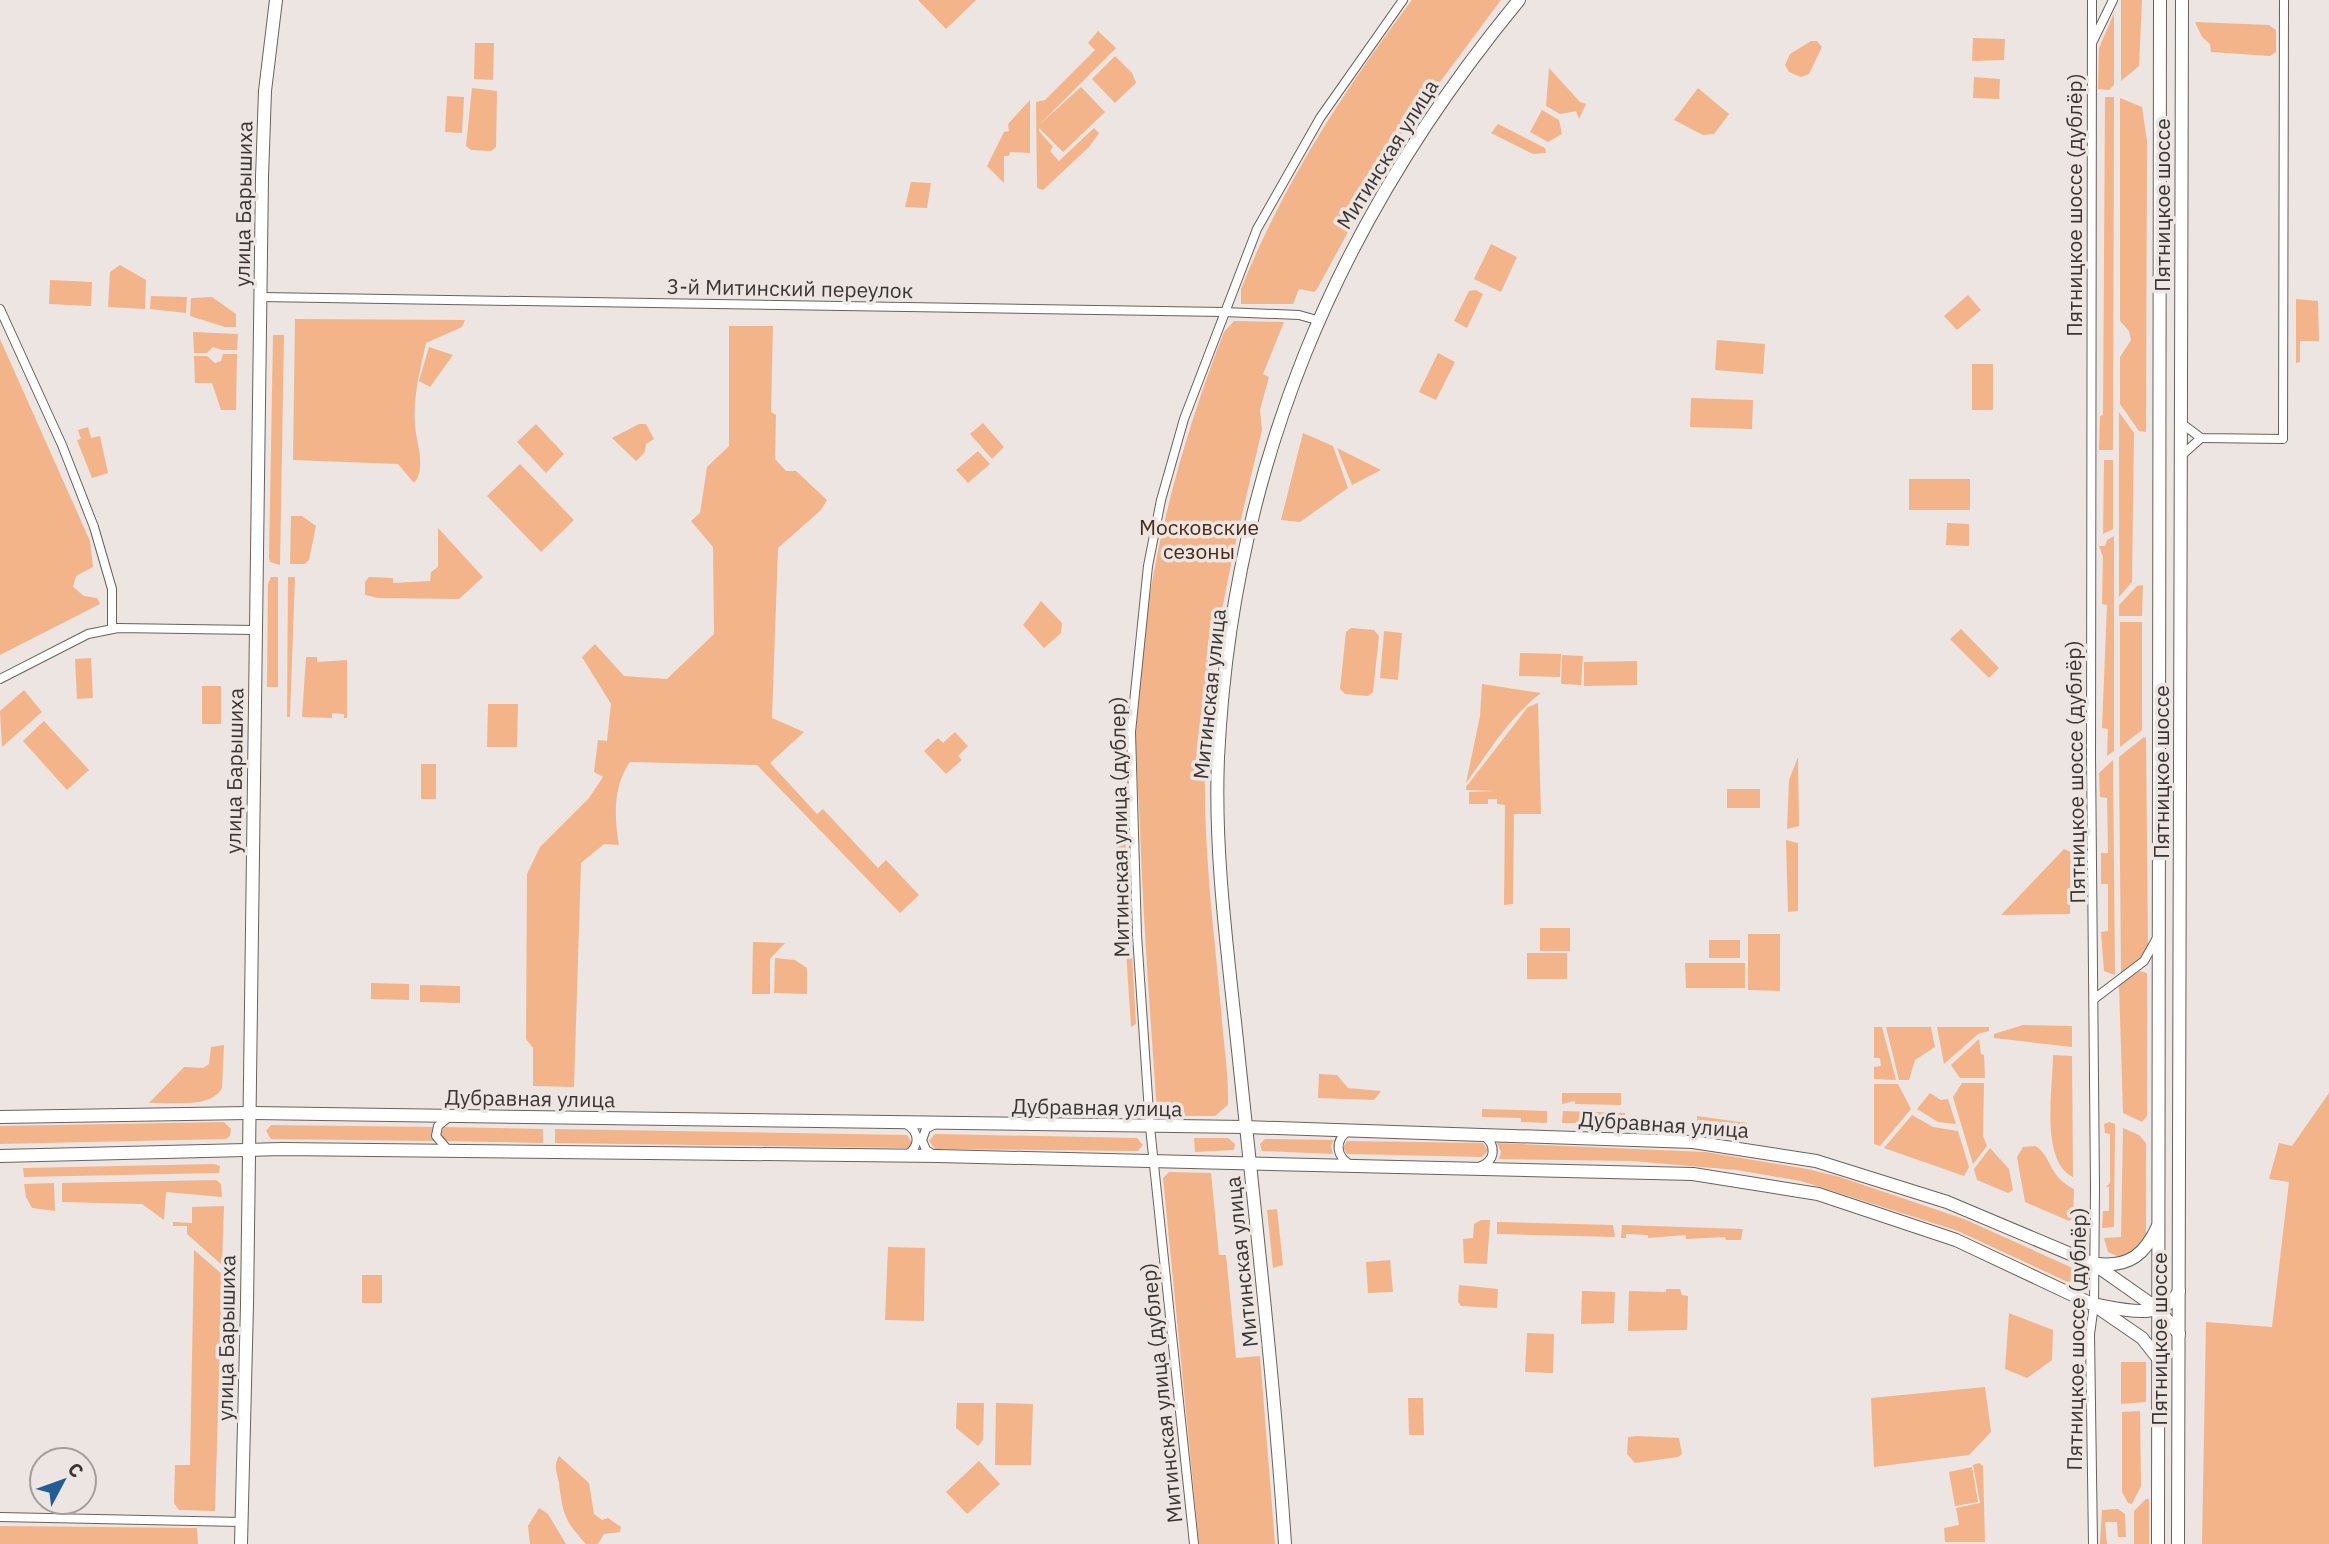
<svg xmlns="http://www.w3.org/2000/svg" width="2329" height="1544" font-family="'IBM Plex Sans',sans-serif">
<style>
.green{fill:#f4b48a}
.lines{fill:none;stroke-linecap:round;stroke-linejoin:round}
.street-casing{stroke:#68625e;stroke-width:10}
.secondary-casing{stroke:#68625e;stroke-width:14}
.primary-casing{stroke:#68625e;stroke-width:14}
.street{stroke:#fff;stroke-width:8}
.secondary{stroke:#fff;stroke-width:12}
.primary{stroke:#fff;stroke-width:12}
.labels{text-anchor:middle;dominant-baseline:central;stroke-width:7;stroke-linejoin:round;paint-order:stroke}
.street-label{font-size:21px;fill:#383534;stroke:#ece5e1}
.park-label{font-size:21px;fill:#482a15;stroke:#ece5e1}
</style>
<rect width="100%" height="100%" fill="#ece5e1"/>
<g class="green">
<path d="M918 0H976L946 29Z"/>
<path d="M1412 0H1501L1402 133 1317 289 1314 292 1299 289 1293 304H1241V289C1283 184 1344 90 1412 0Z"/>
<path d="M2121 0H2142L2139 66 2121 81Z"/>
<path d="M2114 13V85L2109 90 2098 89 2099 48Z"/>
<path d="M2195 22 2269 25 2276 30V52L2270 56 2211 52 2210 44 2202 37Z"/>
<path d="M1098 31 1116 48 1038 126 1081 87 1105 112 1063 152 1039 128V131L1053 147 1050 151 1059 161 1094 128 1099 133 1089 147 1043 190 1037 188 1036 102 1045 100 1095 50 1088 43Z"/>
<path d="M1973 38 2005 39 2004 60 1972 61Z"/>
<path d="M1811 41H1817L1822 47 1809 74 1801 77 1789 72 1785 65 1790 54Z"/>
<path d="M475 43H494L493 80 474 79Z"/>
<path d="M1115 56 1132 73 1136 83 1115 103 1092 79Z"/>
<path d="M1549 68 1580 102 1586 104 1579 119 1576 111 1560 114 1546 106Z"/>
<path d="M1974 77 2000 79 1999 99 1973 98Z"/>
<path d="M472 88 497 91 496 147 491 151 471 150 466 146Z"/>
<path d="M1698 88 1729 114 1714 134 1703 135 1674 120Z"/>
<path d="M447 96 464 97 462 133 445 132Z"/>
<path d="M2105 97H2114L2113 450H2099L2100 416 2103 415Z"/>
<path d="M2120 98 2142 107 2147 141 2146 432 2139 431 2120 404V357L2131 340 2129 331 2120 321Z"/>
<path d="M1030 100V153L1010 152 1009 156H1004V183L987 166 1004 132 1009 131 1008 124Z"/>
<path d="M1542 110 1559 120 1562 134 1548 142 1530 132Z"/>
<path d="M1498 124 1545 148 1546 153 1533 154 1491 133Z"/>
<path d="M911 182 931 183 927 208 905 207Z"/>
<path d="M1491 244 1517 257 1501 292 1474 279Z"/>
<path d="M120 265 146 280 145 309 108 307 110 272Z"/>
<path d="M50 280 92 282 91 306 49 304Z"/>
<path d="M1476 290 1483 294 1467 328 1454 321 1469 291Z"/>
<path d="M1968 295 1981 310 1957 330 1944 316Z"/>
<path d="M151 296 187 297 186 313 150 309Z"/>
<path d="M212 297 236 314V327H225L190 316 191 298Z"/>
<path d="M2296 299 2318 301 2319 341H2300V362L2296 363Z"/>
<path d="M295 319 465 320 462 327 426 343C420 370 413 396 415 425 416 442 427 469 414 483L398 464 293 460Z"/>
<path d="M1234 321 1284 322 1263 374 1269 377 1260 410 1262 430C1235 543 1206 659 1205 776 1204 853 1214 932 1221 1009 1223 1041 1229 1073 1228 1105L1215 1116H1172L1159 1111 1156 1099C1150 1009 1143 919 1140 829 1139 798 1136 766 1136 734 1140 596 1174 460 1224 332Z"/>
<path d="M729 326H773L771 412 776 415 775 459 786 471H796L827 500 821 510 778 548 772 718 804 732 770 763 817 814 823 809 878 868 886 860 919 895 900 913 757 765 630 762C613 785 614 818 619 845L604 844 581 863 574 1087 533 1086V1048L526 1039 527 874 540 847 589 798 603 777 594 772 598 740 607 741 611 704 582 657 595 644 624 676 667 679 714 634 713 547 691 521 700 513 707 467 729 446Z"/>
<path d="M193 332 238 334 237 350H222L213 347 207 353H194Z"/>
<path d="M273 335H284L280 565 270 562 269 558Z"/>
<path d="M0 339 90 541 93 567 76 576 73 587 84 596 97 598 100 604 0 655Z"/>
<path d="M1717 340 1765 344 1763 374 1715 370Z"/>
<path d="M429 347 453 355 430 387 419 381Z"/>
<path d="M1438 353 1455 362 1436 400 1419 392Z"/>
<path d="M223 354H237L236 410H221L212 383H195L194 356H207L215 363 221 361Z"/>
<rect x="1972" y="364" width="21" height="46"/>
<path d="M1691 398 1753 400 1752 429 1690 427Z"/>
<path d="M2119 412 2134 433 2132 582 2119 597Z"/>
<path d="M983 423 1004 447 992 459 970 434Z"/>
<path d="M536 424 564 454 546 473 517 442Z"/>
<path d="M639 424H646L654 439 646 444 645 452 636 461 612 438Z"/>
<path d="M88 427 91 438 100 436 108 473 92 478 77 440 81 439 78 430Z"/>
<path d="M1303 433 1333 446 1348 488 1300 522 1281 520Z"/>
<path d="M1337 448 1381 470 1352 485Z"/>
<path d="M978 451 990 464 968 483 956 470Z"/>
<path d="M2104 460H2113V529L2103 534Z"/>
<path d="M520 464 574 520 541 552 487 496Z"/>
<rect x="1909" y="479" width="61" height="31"/>
<path d="M291 516H302L316 526 309 560 305 564H290Z"/>
<path d="M1947 523 1969 524V546L1946 545Z"/>
<path d="M438 528 483 577 459 599 378 598 365 595V582L369 577 393 578V583L430 581 431 572 438 567Z"/>
<path d="M2114 536V751L2107 756 2108 729 2102 728 2107 605 2102 604 2103 557 2099 546H2105L2107 540Z"/>
<path d="M271 577H278V687H267L268 584Z"/>
<path d="M288 577H295L290 717H287Z"/>
<path d="M2143 585 2142 616H2119V605L2137 586Z"/>
<path d="M1041 601 1062 623 1061 633 1044 648 1023 625Z"/>
<path d="M2120 622H2142V730L2120 747Z"/>
<path d="M1351 628 1374 630 1379 636 1373 692 1368 696 1345 694 1340 689 1346 632Z"/>
<path d="M1961 629 1999 668 1989 678 1950 639Z"/>
<path d="M1384 631 1402 633 1398 680 1380 678Z"/>
<path d="M1520 653 1561 654 1560 677 1519 676Z"/>
<path d="M1562 655 1583 656 1581 685 1561 684Z"/>
<path d="M306 657H317V662L347 660V718H344V714L332 713V718L302 717Z"/>
<path d="M91 658 93 698 77 699 75 659Z"/>
<path d="M1637 661V685L1584 686V662Z"/>
<path d="M1482 684 1541 693C1509 717 1487 755 1466 783L1480 716Z"/>
<rect x="202" y="686" width="19" height="38"/>
<path d="M24 690 42 712 2 747 0 711Z"/>
<path d="M1538 703 1541 814H1514L1513 904 1504 905 1505 805 1497 804V799H1488V804H1469V792L1495 791 1466 790V787L1528 707Z"/>
<path d="M488 704H518L517 747H487Z"/>
<path d="M44 721 89 770 67 790 23 741Z"/>
<path d="M955 732 968 746 958 756 962 760 946 774 924 751 938 738 943 743Z"/>
<path d="M2144 737 2146 738 2148 951 2142 959 2121 973 2119 757Z"/>
<path d="M1798 757 1799 826 1787 829 1789 780Z"/>
<path d="M2113 760 2115 975 2104 971 2101 932 2108 931V884H2101V853H2108L2107 798 2100 797 2099 773Z"/>
<rect x="421" y="764" width="15" height="35"/>
<rect x="1727" y="789" width="33" height="19"/>
<path d="M1120 828 1125 832 1130 930 1122 933 1117 829Z"/>
<path d="M1786 840 1798 843V911L1788 912Z"/>
<path d="M2064 849 2071 852 2070 914 2001 915Z"/>
<rect x="1540" y="928" width="30" height="23"/>
<path d="M1748 934H1780V991L1748 990Z"/>
<rect x="1709" y="940" width="31" height="18"/>
<path d="M753 942 785 943 770 959V994H752Z"/>
<path d="M1126 951 1132 954 1136 1024 1131 1027Z"/>
<rect x="1527" y="953" width="40" height="26"/>
<path d="M775 958 795 960 807 968V994L774 993Z"/>
<path d="M1685 963H1745V988H1686Z"/>
<path d="M2140 971 2147 973V1116L2142 1122 2123 1113 2119 984Z"/>
<path d="M371 983 409 984V1000L371 999Z"/>
<path d="M420 985 460 986V1003L420 1002Z"/>
<path d="M2023 1025 2072 1026V1047L1994 1038V1034Z"/>
<path d="M1874 1027H1882L1896 1080 1874 1079V1067L1881 1066 1880 1058H1874Z"/>
<path d="M1886 1027H1931L1935 1047 1915 1060 1909 1080H1899Z"/>
<path d="M1937 1027H1989V1031L1978 1034 1944 1064Z"/>
<path d="M1979 1039 1981 1054 1984 1055 1985 1078H1960L1951 1065Z"/>
<path d="M224 1045 222 1088C211 1109 170 1102 149 1103L184 1067 203 1068 209 1064 211 1047Z"/>
<path d="M2053 1055 2072 1056 2073 1177C2040 1161 2053 1088 2053 1055Z"/>
<path d="M1319 1074 1337 1075 1348 1088 1381 1091 1374 1100 1318 1098Z"/>
<path d="M1962 1083H1984L1983 1136 1987 1146 1973 1164 1953 1097Z"/>
<path d="M1874 1084H1898L1911 1109 1880 1146 1874 1144Z"/>
<path d="M1562 1093H1621V1105L1575 1104V1101L1562 1104Z"/>
<path d="M1930 1093 1941 1100 1948 1099 1956 1124 1938 1122 1917 1109Z"/>
<path d="M2329 1093V1544H2202L2206 1322 2272 1327 2289 1182 2269 1179 2279 1143 2292 1146Z"/>
<path d="M1482 1109 1547 1111V1123L1521 1122V1118L1482 1117Z"/>
<path d="M1563 1111 1625 1113V1120L1582 1119 1581 1123H1562Z"/>
<path d="M1912 1115 1933 1127 1958 1131 1969 1167 1964 1176 1884 1148Z"/>
<path d="M1697 1116 1747 1123 1745 1134 1701 1127 1697 1126Z"/>
<path d="M224 1122 231 1129 230 1136 226 1139 0 1144V1126Z"/>
<path d="M2109 1122 2115 1124 2114 1227 2102 1228 2103 1211H2109V1187H2106L2110 1183V1134L2105 1133 2104 1124Z"/>
<path d="M271 1125 435 1127 432 1133 435 1141 271 1139 266 1131Z"/>
<path d="M444 1127 543 1129V1143L443 1141 440 1135Z"/>
<path d="M2123 1128 2139 1135 2146 1143V1238L2136 1253 2119 1257 2108 1252 2104 1238 2121 1237Z"/>
<path d="M555 1129 907 1135 912 1143 908 1148 555 1143Z"/>
<path d="M935 1134 1137 1138 1143 1145 1138 1151 935 1149 929 1141Z"/>
<path d="M1194 1138H1228L1235 1144 1234 1150 1195 1152Z"/>
<path d="M1265 1139 1334 1140 1331 1146 1333 1154 1262 1151 1260 1144Z"/>
<path d="M1347 1141 1483 1143 1488 1151 1482 1157 1347 1154 1343 1147Z"/>
<path d="M1497 1143 1706 1152 1807 1169 1840 1177 1964 1219 2077 1270 2081 1275V1281L2072 1284 1958 1231 1801 1181 1737 1170 1632 1161 1499 1159 1501 1152Z"/>
<path d="M2035 1146C2052 1155 2047 1176 2074 1189L2073 1218 2069 1221 2025 1202 2017 1157 2023 1147Z"/>
<path d="M1990 1148 2009 1169 2013 1190 2008 1193 1977 1180 1974 1169Z"/>
<path d="M214 1164 220 1166 219 1173 24 1177 23 1168Z"/>
<path d="M1169 1172 1211 1173 1219 1255H1226L1236 1358 1260 1356 1275 1544H1199L1163 1178Z"/>
<path d="M216 1180 221 1184 222 1197 166 1192 164 1220 142 1204 62 1202V1183Z"/>
<path d="M54 1183 55 1211 32 1208 26 1197 24 1184Z"/>
<path d="M224 1206 222 1265 187 1234V1226H173V1222L192 1223V1207Z"/>
<path d="M1277 1209 1283 1265 1273 1268 1267 1210Z"/>
<path d="M1481 1220H1490L1487 1264 1464 1263 1463 1239 1473 1238 1474 1224Z"/>
<path d="M1497 1222 1613 1225 1615 1237 1497 1234Z"/>
<path d="M1622 1225 1743 1229 1741 1240H1726L1725 1237 1686 1239V1235L1648 1238V1235L1626 1234V1238H1621Z"/>
<path d="M888 1247 925 1248 924 1321 885 1320Z"/>
<path d="M194 1250 222 1274 215 1511 179 1510 174 1503 175 1465H190Z"/>
<path d="M1390 1260 1393 1292 1368 1293 1366 1262Z"/>
<rect x="362" y="1275" width="20" height="28"/>
<path d="M1459 1285 1498 1289 1497 1308 1461 1306 1458 1302Z"/>
<path d="M1666 1289H1680L1682 1295 1688 1296 1687 1330 1628 1331 1629 1291 1666 1292Z"/>
<path d="M1582 1291 1615 1292 1614 1323 1581 1324Z"/>
<path d="M2009 1313 2053 1330 2052 1360 2027 1378 2005 1369Z"/>
<path d="M1527 1333 1554 1334 1553 1373 1525 1372Z"/>
<path d="M2121 1362H2146V1402L2121 1404Z"/>
<path d="M1985 1387 1991 1432 1969 1455 1874 1467 1871 1398Z"/>
<path d="M1408 1398H1423L1424 1435H1409Z"/>
<path d="M957 1403H984L983 1440 978 1446 956 1428Z"/>
<path d="M996 1403 1033 1404 1031 1465H995Z"/>
<path d="M2140 1411 2141 1486 2132 1504 2128 1503 2122 1492V1412Z"/>
<path d="M1637 1436 1679 1438 1682 1454 1678 1457 1635 1463 1627 1454 1628 1437Z"/>
<path d="M559 1456 589 1483 594 1514 602 1520 608 1518 621 1527 620 1532 604 1534 598 1544H586C564 1520 563 1514 559 1483 557 1473 553 1466 559 1456Z"/>
<path d="M979 1461 1000 1484 967 1514 946 1492Z"/>
<path d="M1979 1463 1983 1466 1985 1542H1945L1944 1528 1959 1525 1956 1508 1980 1503 1973 1465Z"/>
<path d="M1972 1467 1978 1502 1955 1506 1949 1472Z"/>
<path d="M2146 1499H2149V1544H2134V1511Z"/>
<path d="M539 1508 548 1514 566 1544H530L528 1526Z"/>
<path d="M2118 1509 2125 1514 2126 1537H2118L2117 1522H2105L2107 1544H2100L2102 1510Z"/>
<path d="M0 1526 197 1528 198 1544H0Z"/>
</g>
<g class="lines">
<g class="street-casing">
<g id="street">
<path d="M2092 0 2091 756 2095 1187 2094 1305 2090 1334 2093 1544"/>
<path d="M2093 41 2113 0"/>
<path d="M261 297 1224 312 1299 315 1317 320"/>
<path d="M0 309 62 445 94 527 112 589V628"/>
<path d="M2181 423 2201 438 2283 439 2284 0"/>
<path d="M2182 455 2201 438"/>
<path d="M0 679 88 634 118 628 255 630"/>
<path d="M2094 999 2144 961 2157 938"/>
<path d="M906 1124C920 1132 920 1146 907 1155"/>
<path d="M1348 1131C1334 1141 1336 1157 1351 1165"/>
<path d="M448 1150 436 1136 438 1126 449 1117"/>
<path d="M934 1155 926 1150 922 1140 926 1129 935 1124"/>
<path d="M1479 1167C1496 1161 1497 1145 1483 1135"/>
<path d="M0 1517 241 1522"/>
<path d="M1194 1544 1150 1127 1137 935 1131 732 1148 566 1161 500 1184 419 1257 229 1320 118 1403 0"/>
</g>
</g>
<g class="secondary-casing">
<g id="secondary">
<path d="M0 1117 248 1113 1245 1127 1693 1142 1816 1161 1947 1202 2094 1264 2158 1309 2179 1334"/>
<path d="M0 1156 282 1149 938 1156 1693 1174 1818 1194 1956 1240 2094 1305 2142 1338 2157 1357"/>
<path d="M2098 1264C2130 1267 2145 1254 2158 1226"/>
<path d="M2097 1305C2124 1310 2163 1321 2179 1291"/>
<path d="M241 1544 247 1305 262 177 265 91 276 0"/>
<path d="M1285 1544C1274 1379 1255 1214 1238 1050 1228 954 1214 854 1218 758 1232 468 1336 222 1519 0"/>
</g>
</g>
<g class="primary-casing">
<g id="primary">
<path d="M2158 1544 2160 0"/>
<path d="M2178 1544 2182 0"/>
</g>
</g>
<use href="#street" class="street"/>
<use href="#secondary" class="secondary"/>
<use href="#primary" class="primary"/>
</g>
<g class="labels">
<g class="street-label">
<text transform="translate(1387 154) rotate(-58)">Митинская улица</text>
<text transform="translate(243 204) rotate(-89)">улица Барышиха</text>
<text transform="translate(2074 205) rotate(-90)">Пятницкое шоссе (дублёр)</text>
<text transform="translate(2162 205) rotate(-90)">Пятницкое шоссе</text>
<text transform="translate(790 288) rotate(1)">3-й Митинский переулок</text>
<text transform="translate(1209 694) rotate(-84)">Митинская улица</text>
<text transform="translate(234 771) rotate(-89)">улица Барышиха</text>
<text transform="translate(2075 772) rotate(-91)">Пятницкое шоссе (дублёр)</text>
<text transform="translate(2161 772) rotate(-90)">Пятницкое шоссе</text>
<text transform="translate(1119 827) rotate(-91)">Митинская улица (дублер)</text>
<text transform="translate(530 1098) rotate(1)">Дубравная улица</text>
<text transform="translate(1097 1107) rotate(1)">Дубравная улица</text>
<text transform="translate(1664 1124) rotate(4)">Дубравная улица</text>
<text transform="translate(1241 1262) rotate(-96)">Митинская улица</text>
<text transform="translate(226 1338) rotate(-89)">улица Барышиха</text>
<text transform="translate(2076 1339) rotate(-89)">Пятницкое шоссе (дублёр)</text>
<text transform="translate(2159 1339) rotate(-90)">Пятницкое шоссе</text>
<text transform="translate(1161 1393) rotate(-96)">Митинская улица (дублер)</text>
</g>
<g class="park-label">
<text x="1199" y="527">Московские<tspan x="1199" dy="24">сезоны</tspan></text>
</g>
</g>
<g transform="translate(63 1481) rotate(49)"><circle r="33" fill="#ece5e1" stroke="#a49f9c" stroke-width="2"/>
<path d="M0-5L12 26L0 18L-12 26Z" fill="#235d95"/>
<text y="-10" font-size="19" font-weight="bold" text-anchor="middle" fill="#383534">С</text>
</g>
</svg>
